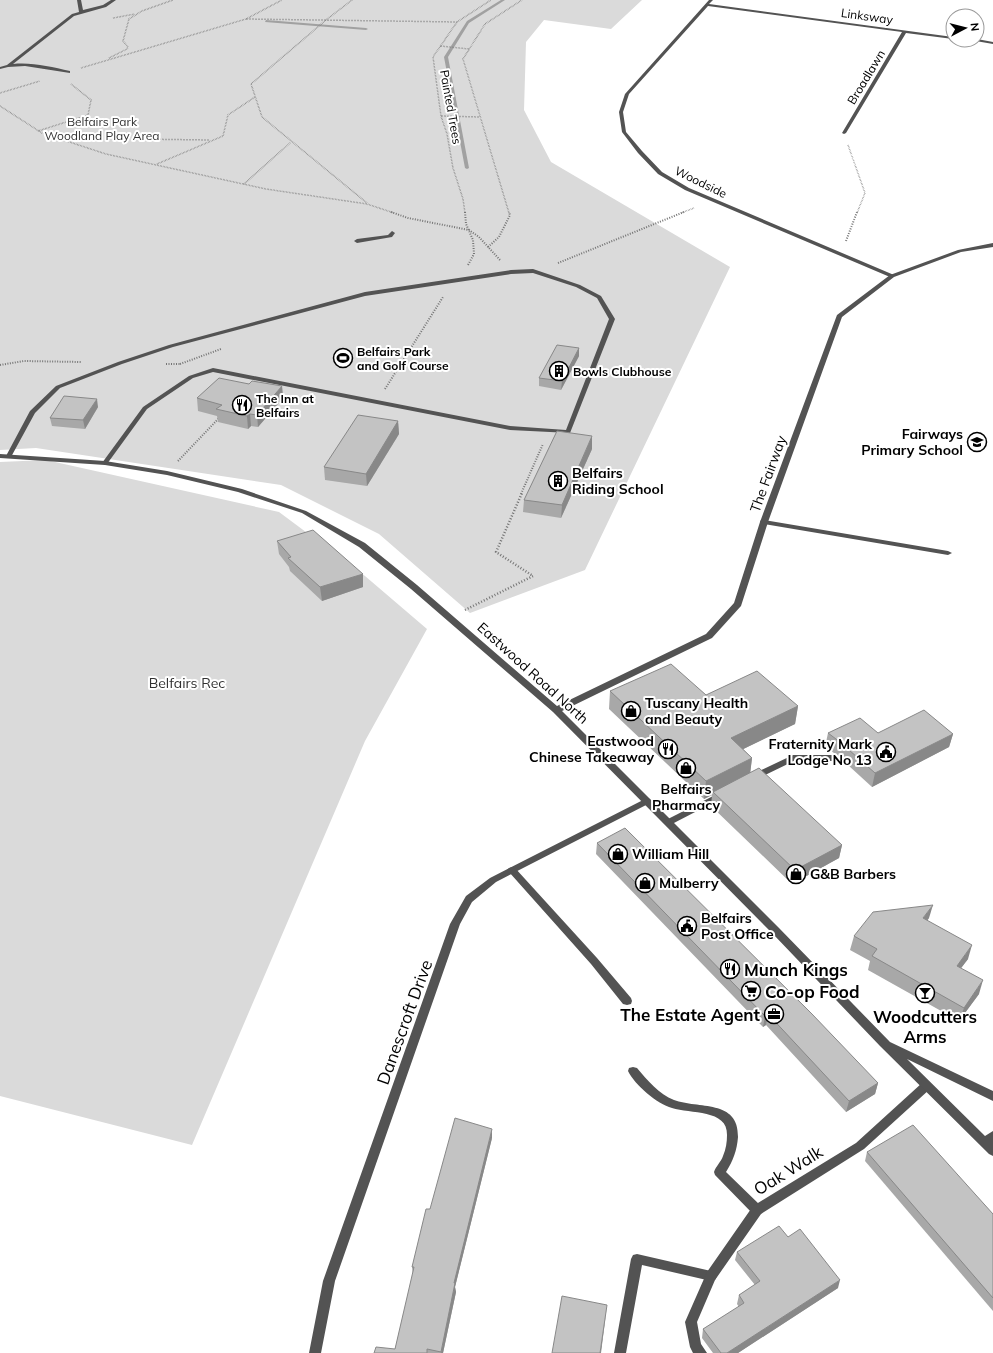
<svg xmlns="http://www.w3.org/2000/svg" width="993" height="1353" font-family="Mulish,sans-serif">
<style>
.green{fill:#dadada}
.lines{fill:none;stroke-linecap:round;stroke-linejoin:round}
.stream{fill:#a1a1a1;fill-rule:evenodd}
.path-far2{stroke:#757575;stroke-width:1.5;stroke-dasharray:0.5 1;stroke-linecap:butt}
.path-far1{stroke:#757575;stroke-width:2;stroke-dasharray:1 1.5;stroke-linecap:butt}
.path{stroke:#757575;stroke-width:2.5;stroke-dasharray:1 2;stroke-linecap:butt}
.service{fill:#535353;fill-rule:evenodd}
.minor{fill:#535353;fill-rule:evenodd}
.tertiary{fill:#535353;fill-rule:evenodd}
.wall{fill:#a8a8a8}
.shaded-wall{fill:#888}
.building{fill:#c3c3c3;stroke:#888}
.labels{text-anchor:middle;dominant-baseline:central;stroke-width:4;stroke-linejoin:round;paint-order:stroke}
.far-street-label{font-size:12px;fill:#000;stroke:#fff}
.far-park-label{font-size:12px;fill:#313131;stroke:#fff}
.far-poi-label{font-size:12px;font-weight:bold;fill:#000;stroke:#fff;text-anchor:start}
.poi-label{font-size:14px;font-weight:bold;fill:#000;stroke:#fff;text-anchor:start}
.street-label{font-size:14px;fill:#000;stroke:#fff}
.park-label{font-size:14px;fill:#313131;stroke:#fff}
.near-poi-label{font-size:17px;font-weight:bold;fill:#000;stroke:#fff;text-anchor:start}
.near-street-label{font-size:17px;fill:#000;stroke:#fff}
</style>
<rect width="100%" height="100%" fill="#fff"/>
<g class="green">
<path d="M0 0H642L611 29 544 20 526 42 524 110 551 162 730 267 585 570 470 613 379 534 281 485 36 448 0 450Z"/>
<path d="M46 460 279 512 365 576 427 629 365 741 192 1145 0 1096V462Z"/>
</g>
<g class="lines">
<g class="stream">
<path d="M501 0H505L469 23 448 57 469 168 467 169 465 168 444 57 467 21Z"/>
<path d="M266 20 366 28 368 29 366 30 265 22Z"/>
</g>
<g class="path-far2">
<path d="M352 0 326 20 251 84 262 117 367 203"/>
<path d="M113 18 135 14"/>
<path d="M246 19 457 22"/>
<path d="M440 46 469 49"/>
<path d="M109 58 127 49 128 47 123 41 129 19 142 11 173 0"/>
<path d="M81 68 246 19 282 0"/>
<path d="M0 93 40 81"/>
<path d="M0 106 42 133 106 154 266 189 367 204 394 213"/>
<path d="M441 116 480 117"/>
<path d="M38 131 88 115 91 100 71 84"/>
<path d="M135 139 210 140"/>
<path d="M848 145 865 193 857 213"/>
<path d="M157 164 223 136 228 115 255 97"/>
<path d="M244 184 291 142"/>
<path d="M465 213 463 199 453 168 447 134 441 116 433 57 457 22 491 0"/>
<path d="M509 213 463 59 485 24 522 0"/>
<path d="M681 213 694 208"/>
</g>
<g class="path-far1">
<path d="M391 212 408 218 469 230 479 237 500 260"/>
<path d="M465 212 466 224 473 240 474 254 468 265"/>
<path d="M846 241 857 212"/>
<path d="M488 247 499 237 510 215 509 212"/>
<path d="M558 263 684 212"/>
<path d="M166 364H181"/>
<path d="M180 364 221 349"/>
<path d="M0 365 24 361 81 362"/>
<path d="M385 389 443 297"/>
<path d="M178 461 220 417"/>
<path d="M521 494 543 444"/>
</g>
<path class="path" d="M465 610 533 576 496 552 522 493"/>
<g class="service">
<path d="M77 0H81L83 10 103 5 111 0H116L106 7 74 16 13 64C32 62 51 67 70 71V73L25 66 8 67 0 69V67L7 65 72 14 79 12Z"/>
<path d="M392 231 395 233 392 237 357 243 354 241 357 239 388 235Z"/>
<path d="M533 269 580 285 601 296 615 319 570 433 510 430 213 372 193 378 147 409 107 464 105 465 102 463 143 407 189 376 213 368 510 426 566 430 609 319 597 298 576 287 533 273 511 274 365 296 173 347 122 364 60 388 35 413 11 457 9 458 6 456 30 411 56 386 118 362 169 345 365 292 511 270Z"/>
<path d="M761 520H764L948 551 952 553 948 555 764 524H761L760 522Z"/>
<path d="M793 755H833L836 756 837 758 836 760 833 761H794L757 779H751L750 777 751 775Z"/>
<path d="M721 792 724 793 725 795 724 797 672 824H666L665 822 666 820Z"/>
<path d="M512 867 515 868 597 958 631 998 632 1001 631 1004 627 1005 623 1004 591 964 509 872 507 870 509 868Z"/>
<path d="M633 1067 637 1068C647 1080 659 1094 674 1100 698 1109 739 1099 738 1137 737 1150 733 1161 726 1172L761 1206 763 1210 761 1214 757 1215 753 1214 715 1175 714 1172C716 1166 721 1162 723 1156 726 1149 727 1142 727 1135 728 1109 690 1114 672 1108 657 1104 635 1085 628 1071L629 1068Z"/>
<path d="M637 1254 711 1271 715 1272 717 1276 715 1280 711 1281 642 1265 626 1353H614L631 1259 633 1255Z"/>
</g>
<g class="minor">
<path d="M709 0H713L709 4 953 37V39L906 33 846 133 844 134 842 133 902 32 708 6 629 94 623 112 626 132 642 151 662 172 689 188 894 275V277H890L685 190 658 174 638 153 622 132 619 112 625 94Z"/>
<path d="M977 39 993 42V44L970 40Z"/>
<path d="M647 798 650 799 651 801 650 803 496 882 472 902 460 924 335 1281 321 1353H309L323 1281 450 924 466 896 490 878Z"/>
<path d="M926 1082 930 1083 931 1086 930 1089 864 1149 761 1214 715 1280 697 1322 701 1344 707 1353H693L690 1347 685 1322 707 1272 753 1206 856 1143 922 1083Z"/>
</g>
<path class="tertiary" d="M993 243V247L961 252 894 277 842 317 768 522 741 606 712 638 562 711 779 928 890 1042 993 1091V1101L907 1059 985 1136 993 1131V1156L989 1154 880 1046 773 934 553 712 411 589 359 547 302 513 238 492 167 475 105 465 0 458V454L105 461 167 471 242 489 306 511 365 543 417 585 557 706 706 634 734 603 760 522 837 315 890 275 958 250Z"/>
</g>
<g class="wall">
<path d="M579 348V356L561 390 539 386V378Z"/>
<path d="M249 384 282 386 283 398 258 427 251 426 248 429 218 422 217 416 198 411 197 398Z"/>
<path d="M98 407 85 429 52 426 50 418Z"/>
<path d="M398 421 399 434 367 486 325 480 324 467Z"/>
<path d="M592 449 561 518 523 512 524 500Z"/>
<path d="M277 541 363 574V587L322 601 290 571 289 567 279 554Z"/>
<path d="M610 691 706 695 798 706 795 724 743 749 752 758 750 773 842 845 839 858 792 884 711 806 712 795 704 799 609 709Z"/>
<path d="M828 733H878L953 734 949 747 872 787 837 755 825 747Z"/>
<path d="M597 843 878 1083 875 1094 846 1112 766 1025 763 1027 596 854Z"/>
<path d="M929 918 927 920 968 959 961 968 979 994 959 1021 868 970 870 961 850 950 854 936Z"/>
<path d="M492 1138 455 1287 456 1292 443 1353H374L395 1349 413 1275 412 1267 430 1209Z"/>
<path d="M867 1152 993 1214V1311L865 1161Z"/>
<path d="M788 1237 838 1288 738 1353H713L702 1338 703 1329 739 1307 737 1304 739 1295 755 1285 735 1260 737 1252Z"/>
</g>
<g class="shaded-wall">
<path d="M579 348V356L561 390 562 381Z"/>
<path d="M282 386 283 398 258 427 257 415Z"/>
<path d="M97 399 98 407 85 429 83 420Z"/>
<path d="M250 414 251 426 248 429 247 416Z"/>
<path d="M398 421 399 434 367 486 366 474Z"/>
<path d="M592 436V449L561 518 562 505Z"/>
<path d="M363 574V587L322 601 320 587Z"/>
<path d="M798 706 795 724 729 756 731 738Z"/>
<path d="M953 734 949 747 872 787 875 773Z"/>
<path d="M752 758 750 775 713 792 712 795 704 799 706 781Z"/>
<path d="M842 845 839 858 792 884 795 870Z"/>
<path d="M933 905 929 918 919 932 923 918Z"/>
<path d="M972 945 968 959 952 980 957 966Z"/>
<path d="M983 980 979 994 959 1021 964 1008Z"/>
<path d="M768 1014 766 1025 763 1027 765 1016Z"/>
<path d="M878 1083 875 1094 846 1112 849 1101Z"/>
<path d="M492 1129V1138L455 1287 456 1292 443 1353H441L454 1288V1283Z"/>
<path d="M840 1280 838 1288 738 1353H727Z"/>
<path d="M607 1305 601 1353H600Z"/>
</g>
<g class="building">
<path d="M557 345 579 348 562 381 539 378Z"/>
<path d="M219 378 249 384 252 381 282 386 257 415 250 414 247 416 216 409 222 405 197 398Z"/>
<path d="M64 396 97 399 83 420 50 418Z"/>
<path d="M358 415 398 421 366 474 324 467Z"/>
<path d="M557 431 592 436 562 505 524 500Z"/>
<path d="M313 530 363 574 320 587 288 558 291 557 277 541Z"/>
<path d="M671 664 706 695 757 671 798 706 731 738 752 758 706 781 610 691Z"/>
<path d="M924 710 953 734 875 773 840 742 828 733 860 718 878 733Z"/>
<path d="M759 768 842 845 795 870 713 792Z"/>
<path d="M625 828 812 1014 878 1083 849 1101 768 1014 765 1016 597 843Z"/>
<path d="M933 905 923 918 972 945 957 966 983 980 964 1008 872 956 877 949 854 936 873 912Z"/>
<path d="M455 1118 492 1129 454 1283H455L441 1352 427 1349V1353H374L376 1347 395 1349 414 1267H412L426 1209H430Z"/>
<path d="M913 1125 993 1214V1298L867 1152Z"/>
<path d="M779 1226 788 1237 800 1229 840 1280 727 1353H721L703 1329 744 1303 739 1295 760 1281 737 1252Z"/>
<path d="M562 1296 607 1305 600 1353H552Z"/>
</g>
<defs>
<g id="stadium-ring" transform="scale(1)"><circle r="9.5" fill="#fff" stroke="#000" stroke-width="1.5"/><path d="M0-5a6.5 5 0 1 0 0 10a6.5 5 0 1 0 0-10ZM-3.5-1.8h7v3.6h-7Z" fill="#000"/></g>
<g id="building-ring" transform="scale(1)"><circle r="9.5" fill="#fff" stroke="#000" stroke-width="1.5"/><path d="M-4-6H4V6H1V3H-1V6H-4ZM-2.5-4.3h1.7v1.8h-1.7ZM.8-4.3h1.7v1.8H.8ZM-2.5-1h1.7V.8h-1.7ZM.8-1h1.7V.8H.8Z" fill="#000"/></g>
<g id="restaurant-ring" transform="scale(1)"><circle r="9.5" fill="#fff" stroke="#000" stroke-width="1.5"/><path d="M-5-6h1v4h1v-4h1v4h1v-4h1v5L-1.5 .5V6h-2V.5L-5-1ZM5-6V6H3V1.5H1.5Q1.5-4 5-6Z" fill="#000"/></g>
<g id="school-ring" transform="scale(1)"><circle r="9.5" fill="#fff" stroke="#000" stroke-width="1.5"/><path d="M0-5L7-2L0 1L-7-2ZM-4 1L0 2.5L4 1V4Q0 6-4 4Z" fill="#000"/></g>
<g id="shop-ring" transform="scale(1)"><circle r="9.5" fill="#fff" stroke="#000" stroke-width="1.5"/><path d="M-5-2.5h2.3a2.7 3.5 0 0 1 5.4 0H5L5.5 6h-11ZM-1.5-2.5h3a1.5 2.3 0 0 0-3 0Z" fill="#000"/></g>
<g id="civic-ring" transform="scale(1)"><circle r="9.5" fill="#fff" stroke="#000" stroke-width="1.5"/><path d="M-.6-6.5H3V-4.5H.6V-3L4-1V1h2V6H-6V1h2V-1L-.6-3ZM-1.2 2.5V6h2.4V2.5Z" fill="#000"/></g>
<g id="supermarket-ring" transform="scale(1)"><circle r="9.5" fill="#fff" stroke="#000" stroke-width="1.5"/><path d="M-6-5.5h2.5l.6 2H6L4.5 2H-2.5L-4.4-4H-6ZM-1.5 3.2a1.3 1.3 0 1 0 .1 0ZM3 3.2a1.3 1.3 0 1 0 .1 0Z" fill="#000"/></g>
<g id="bar-ring" transform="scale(1)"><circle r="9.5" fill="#fff" stroke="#000" stroke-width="1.5"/><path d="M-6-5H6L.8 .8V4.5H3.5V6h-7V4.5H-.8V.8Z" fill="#000"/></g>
<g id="office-ring" transform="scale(1)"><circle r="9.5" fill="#fff" stroke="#000" stroke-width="1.5"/><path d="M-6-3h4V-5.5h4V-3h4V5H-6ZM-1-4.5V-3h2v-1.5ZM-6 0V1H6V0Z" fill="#000"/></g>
</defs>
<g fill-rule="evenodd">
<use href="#stadium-ring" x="343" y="358"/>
<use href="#building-ring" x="559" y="371"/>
<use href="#restaurant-ring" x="242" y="405"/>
<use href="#school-ring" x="977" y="442"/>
<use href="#building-ring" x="558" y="481"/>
<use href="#shop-ring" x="631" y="711"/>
<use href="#restaurant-ring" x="668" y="749"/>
<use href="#civic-ring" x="886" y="752"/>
<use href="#shop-ring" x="686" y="768"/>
<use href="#shop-ring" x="618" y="854"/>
<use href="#shop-ring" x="796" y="874"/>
<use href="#shop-ring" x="645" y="883"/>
<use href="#civic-ring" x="687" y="926"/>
<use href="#restaurant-ring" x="730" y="969"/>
<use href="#supermarket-ring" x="751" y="991"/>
<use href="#bar-ring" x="925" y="993"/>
<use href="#office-ring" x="774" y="1014"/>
</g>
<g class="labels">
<g class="far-street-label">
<text transform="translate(867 16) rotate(8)">Linksway</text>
<text transform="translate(866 77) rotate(-59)">Broadlawn</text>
<text transform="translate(451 107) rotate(80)">Painted Trees</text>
<text transform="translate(701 182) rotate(26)">Woodside</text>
</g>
<g class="far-park-label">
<text x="102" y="121">Belfairs Park<tspan x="102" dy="14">Woodland Play Area</tspan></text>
</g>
<g class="far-poi-label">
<text x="357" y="351">Belfairs Park<tspan x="357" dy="14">and Golf Course</tspan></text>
<text x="573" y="371">Bowls Clubhouse</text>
<text x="256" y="398">The Inn at<tspan x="256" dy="14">Belfairs</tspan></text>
</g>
<g class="poi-label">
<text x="963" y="434" text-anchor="end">Fairways<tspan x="963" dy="16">Primary School</tspan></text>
<text x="572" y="473">Belfairs<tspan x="572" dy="16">Riding School</tspan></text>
<text x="645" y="703">Tuscany Health<tspan x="645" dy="16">and Beauty</tspan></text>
<text x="654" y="741" text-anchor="end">Eastwood<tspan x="654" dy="16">Chinese Takeaway</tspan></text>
<text x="872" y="744" text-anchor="end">Fraternity Mark<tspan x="872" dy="16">Lodge No 13</tspan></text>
<text x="686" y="789" text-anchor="middle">Belfairs<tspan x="686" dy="16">Pharmacy</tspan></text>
<text x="632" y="854">William Hill</text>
<text x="810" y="874">G&amp;B Barbers</text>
<text x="659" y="883">Mulberry</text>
<text x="701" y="918">Belfairs<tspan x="701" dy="16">Post Office</tspan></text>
</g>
<g class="street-label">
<text transform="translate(768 474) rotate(-70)">The Fairway</text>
<text transform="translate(533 673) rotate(42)">Eastwood Road North</text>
</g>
<g class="park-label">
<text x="187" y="683">Belfairs Rec</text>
</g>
<g class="near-poi-label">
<text x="744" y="969">Munch Kings</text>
<text x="765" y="991">Co-op Food</text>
<text x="760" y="1014" text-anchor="end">The Estate Agent</text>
<text x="925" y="1016" text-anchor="middle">Woodcutters<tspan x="925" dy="20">Arms</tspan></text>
</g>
<g class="near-street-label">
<text transform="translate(404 1022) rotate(-70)">Danescroft Drive</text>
<text transform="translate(788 1170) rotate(-32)">Oak Walk</text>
</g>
</g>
<g transform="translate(965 28) rotate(83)"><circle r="19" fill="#ffffff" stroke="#999999"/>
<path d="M0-3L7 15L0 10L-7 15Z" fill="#000000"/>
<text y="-6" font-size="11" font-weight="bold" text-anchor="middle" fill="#000000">N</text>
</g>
</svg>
